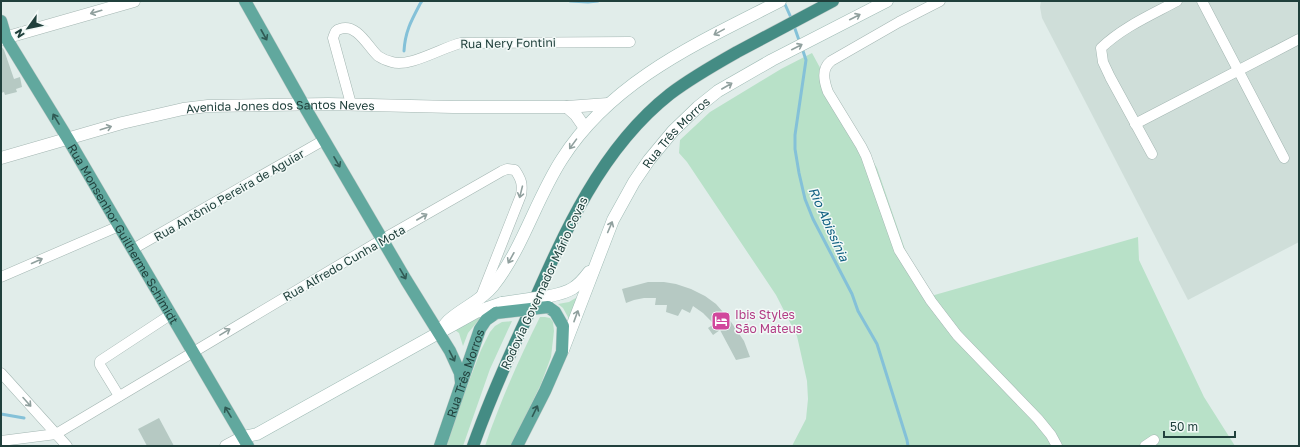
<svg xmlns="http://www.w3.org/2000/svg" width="1300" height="447" font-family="'Golos Text',sans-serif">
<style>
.built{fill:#cfded9}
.green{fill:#b8e1c8}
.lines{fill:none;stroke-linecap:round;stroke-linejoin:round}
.stream{stroke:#84c1d8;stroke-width:3}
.building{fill:#b6c9c3}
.minor-casing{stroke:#a3b6b2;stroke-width:11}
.tertiary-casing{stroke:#a3b6b2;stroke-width:13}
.secondary-casing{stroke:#9ebab4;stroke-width:13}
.primary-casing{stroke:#c1cac8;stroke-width:13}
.trunk-casing{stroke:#c1cac8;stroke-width:13}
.minor{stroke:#fff;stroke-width:10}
.tertiary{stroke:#fff;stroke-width:12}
.secondary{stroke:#fff;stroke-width:12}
.primary{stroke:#61a89e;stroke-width:12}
.trunk{stroke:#448c84;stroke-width:12}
.secondary-bridge-casing{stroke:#9ebab4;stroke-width:13;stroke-linecap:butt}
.primary-bridge-casing{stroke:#c1cac8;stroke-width:13;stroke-linecap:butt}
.secondary-bridge{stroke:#fff;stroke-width:12}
.primary-bridge{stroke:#61a89e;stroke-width:12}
.oneway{stroke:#90a09e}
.oneway2{stroke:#305a54}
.labels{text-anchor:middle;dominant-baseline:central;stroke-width:3;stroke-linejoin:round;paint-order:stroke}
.street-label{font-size:12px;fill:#20403c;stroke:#f2f9f7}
.hotel-label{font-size:12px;fill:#b23c85;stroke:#f2f9f7;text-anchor:start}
.water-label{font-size:13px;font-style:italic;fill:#136283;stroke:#f2f9f7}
</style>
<rect width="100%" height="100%" fill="#e1edea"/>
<path class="built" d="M1041 1H1299V242L1188 300 1042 18 1040 7Z"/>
<g class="green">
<path d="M812 53 849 121 877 168 907 255 931 296 1138 237 1139 260 1204 397 1235 446H792L806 419 808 399 807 381 797 336 776 295 687 162 679 153 680 140 710 112 781 69Z"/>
<path d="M579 296 569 319 563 308 558 304 569 302Z"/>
<path d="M482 316 468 333 463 346 459 333 455 330Z"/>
<path d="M540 317H545L550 318 553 322 554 331 551 357 541 384 511 446H485C500 402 519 359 540 317Z"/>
<path d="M512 321 490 369 463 446H444L481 350 490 332 495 326 502 322Z"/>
</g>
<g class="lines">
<g class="stream">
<path d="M570 1 588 2 598 1"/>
<path d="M784 2 792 20"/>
<path d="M794 26 800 43"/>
<path d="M802 48 806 60 795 135V149L799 173 805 199 813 219 852 294 858 311 877 344 907 440 908 446"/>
<path d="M404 51C405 32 411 21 420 4L422 1"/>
<path d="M1 414 24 418"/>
</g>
</g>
<g class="building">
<path d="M1 46 4 50 14 79 20 77 22 87 16 89 17 92 5 95 4 92 1 93Z"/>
<path d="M648 282H664L676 284 691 289 705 296 716 304 729 319 744 341 750 357 736 360 720 330 713 335 708 328 714 324 703 313 693 306 690 313 682 309 678 316 666 312 667 305H655L656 298H644L634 300 626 303 622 289Z"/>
<path d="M159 418 174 446H147L138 429Z"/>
</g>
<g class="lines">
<g class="minor-casing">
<g id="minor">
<path d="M940 1 899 22 831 61C821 69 824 81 828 92L861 146 866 156 899 250 931 301 957 335 1038 419 1051 435 1057 446"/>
<path d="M1202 1 1284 158"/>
<path d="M351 104 333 38C335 33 335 30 340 29 357 23 368 47 378 56 381 58 387 61 392 62 409 68 443 47 461 43L630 42"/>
<path d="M1135 124 1299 39"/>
<path d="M1152 154 1110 77 1103 62 1101 48C1123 27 1151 15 1177 1"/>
<path d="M133 249 324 140"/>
<path d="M1 277 119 226"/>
<path d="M1 373 67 446"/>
<path d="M119 396 100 365V361L170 315"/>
<path d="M1 441 56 434 383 239 502 171 507 169 515 170C521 179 523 184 521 195L480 299"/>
<path d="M1145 446 1154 440"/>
</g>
</g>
<g class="tertiary-casing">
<g id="tertiary">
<path d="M1 39 134 1"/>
<path d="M567 107 576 115 585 128"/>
<path id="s1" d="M1 158 122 123 183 109 208 106 328 104 453 107H567L608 104"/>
<path d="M226 446 243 437"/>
</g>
</g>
<g class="secondary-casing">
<g id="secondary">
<path d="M550 296C570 292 577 288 589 272"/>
<path d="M438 333C442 329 445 324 448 321 462 308 481 301 493 286 523 248 536 199 562 159 612 80 700 42 780 1"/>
<path id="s2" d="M563 350 613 220 634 182 649 160 673 131 698 107 718 91 772 60 887 1"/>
<path d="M243 437 257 434 476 312 502 303"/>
</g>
</g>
<g class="primary-casing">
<g id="primary">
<path d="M245 1 303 104 406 280 450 351 460 373 461 382"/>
<path id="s3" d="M1 21 6 38 68 139 248 446"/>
<path id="s4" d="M440 446 480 329 486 320 496 313"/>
<path d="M517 446 545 391 562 352 563 326 555 312 548 307"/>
</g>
</g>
<g class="trunk-casing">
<path id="trunk" d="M473 446C489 401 508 358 528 315 563 235 600 149 670 94 691 78 714 65 737 52 769 35 801 18 833 1"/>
</g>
<use href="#minor" class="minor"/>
<use href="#tertiary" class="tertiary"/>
<use href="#secondary" class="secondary"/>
<use href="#primary" class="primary"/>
<use href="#trunk" class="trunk"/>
<g class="secondary-bridge-casing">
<path id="secondary-bridge" d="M502 303 550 296"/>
</g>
<g class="primary-bridge-casing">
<path id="primary-bridge" d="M496 313 548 307"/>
</g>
<use href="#secondary-bridge" class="secondary-bridge"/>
<use href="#primary-bridge" class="primary-bridge"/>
</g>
<defs><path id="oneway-shaft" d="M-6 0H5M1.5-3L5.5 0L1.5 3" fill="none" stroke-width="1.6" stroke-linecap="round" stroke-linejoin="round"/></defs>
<g class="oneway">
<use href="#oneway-shaft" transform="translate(96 12) rotate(164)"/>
<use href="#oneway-shaft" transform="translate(855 17) rotate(-27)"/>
<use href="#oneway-shaft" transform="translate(719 32) rotate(151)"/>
<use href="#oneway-shaft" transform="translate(797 47) rotate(-27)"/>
<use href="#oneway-shaft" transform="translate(727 86) rotate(-30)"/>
<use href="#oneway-shaft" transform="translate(106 128) rotate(-17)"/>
<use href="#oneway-shaft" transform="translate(573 144) rotate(126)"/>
<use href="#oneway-shaft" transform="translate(521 192) rotate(104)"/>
<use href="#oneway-shaft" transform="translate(422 217) rotate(-30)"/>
<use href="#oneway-shaft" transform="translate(610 227) rotate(-67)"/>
<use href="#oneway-shaft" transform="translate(511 258) rotate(119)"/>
<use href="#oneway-shaft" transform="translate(37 261) rotate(-24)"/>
<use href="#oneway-shaft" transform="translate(576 316) rotate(-70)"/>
<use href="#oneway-shaft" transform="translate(225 332) rotate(-31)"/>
<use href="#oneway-shaft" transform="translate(27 402) rotate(48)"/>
</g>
<g class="oneway2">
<use href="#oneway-shaft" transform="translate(264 35) rotate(61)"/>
<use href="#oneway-shaft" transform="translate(56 119) rotate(-121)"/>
<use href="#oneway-shaft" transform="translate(337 162) rotate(60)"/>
<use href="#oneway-shaft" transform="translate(403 274) rotate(60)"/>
<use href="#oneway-shaft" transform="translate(452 356) rotate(63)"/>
<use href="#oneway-shaft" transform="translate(535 411) rotate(-64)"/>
<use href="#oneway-shaft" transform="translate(228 412) rotate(-121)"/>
</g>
<defs>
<g id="hotel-square" transform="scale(1)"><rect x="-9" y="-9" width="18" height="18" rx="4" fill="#d1479c" stroke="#f2f9f7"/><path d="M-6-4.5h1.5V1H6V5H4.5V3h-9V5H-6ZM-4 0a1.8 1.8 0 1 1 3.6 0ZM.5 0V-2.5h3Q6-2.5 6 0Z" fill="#fff"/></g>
</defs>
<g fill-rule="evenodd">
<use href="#hotel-square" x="721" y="321"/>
</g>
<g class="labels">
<g class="street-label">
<text transform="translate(508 43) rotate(-1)">Rua Nery Fontini</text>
<text stroke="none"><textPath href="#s1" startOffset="286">Avenida Jones dos Santos Neves</textPath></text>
<text stroke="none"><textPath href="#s2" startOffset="248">Rua Três Morros</textPath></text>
<text transform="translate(229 195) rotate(-30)">Rua Antônio Pereira de Aguiar</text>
<text stroke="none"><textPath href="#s3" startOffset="246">Rua Monsenhor Guilherme Schimidt</textPath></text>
<text transform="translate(344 263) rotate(-30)">Rua Alfredo Cunha Mota</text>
<text transform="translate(544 283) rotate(-65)">Rodovia Governador Mário Covas</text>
<text stroke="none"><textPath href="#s4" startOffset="77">Rua Três Morros</textPath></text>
</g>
<g class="hotel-label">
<text x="735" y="314">Ibis Styles<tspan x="735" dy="14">São Mateus</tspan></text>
</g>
<g class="water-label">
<text transform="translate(829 224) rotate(66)">Rio Abissínia</text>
</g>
</g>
<rect width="1300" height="447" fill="none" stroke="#20403c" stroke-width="4"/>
<g transform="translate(28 28) rotate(237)" stroke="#f2f9f7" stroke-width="3" paint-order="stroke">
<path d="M0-3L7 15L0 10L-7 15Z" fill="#20403c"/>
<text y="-6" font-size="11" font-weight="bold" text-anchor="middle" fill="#20403c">N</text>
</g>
<path d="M1164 431v6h71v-6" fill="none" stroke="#20403c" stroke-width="2"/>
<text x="1170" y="431" font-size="12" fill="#20403c" stroke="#f2f9f7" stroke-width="3" paint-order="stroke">50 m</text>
</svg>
